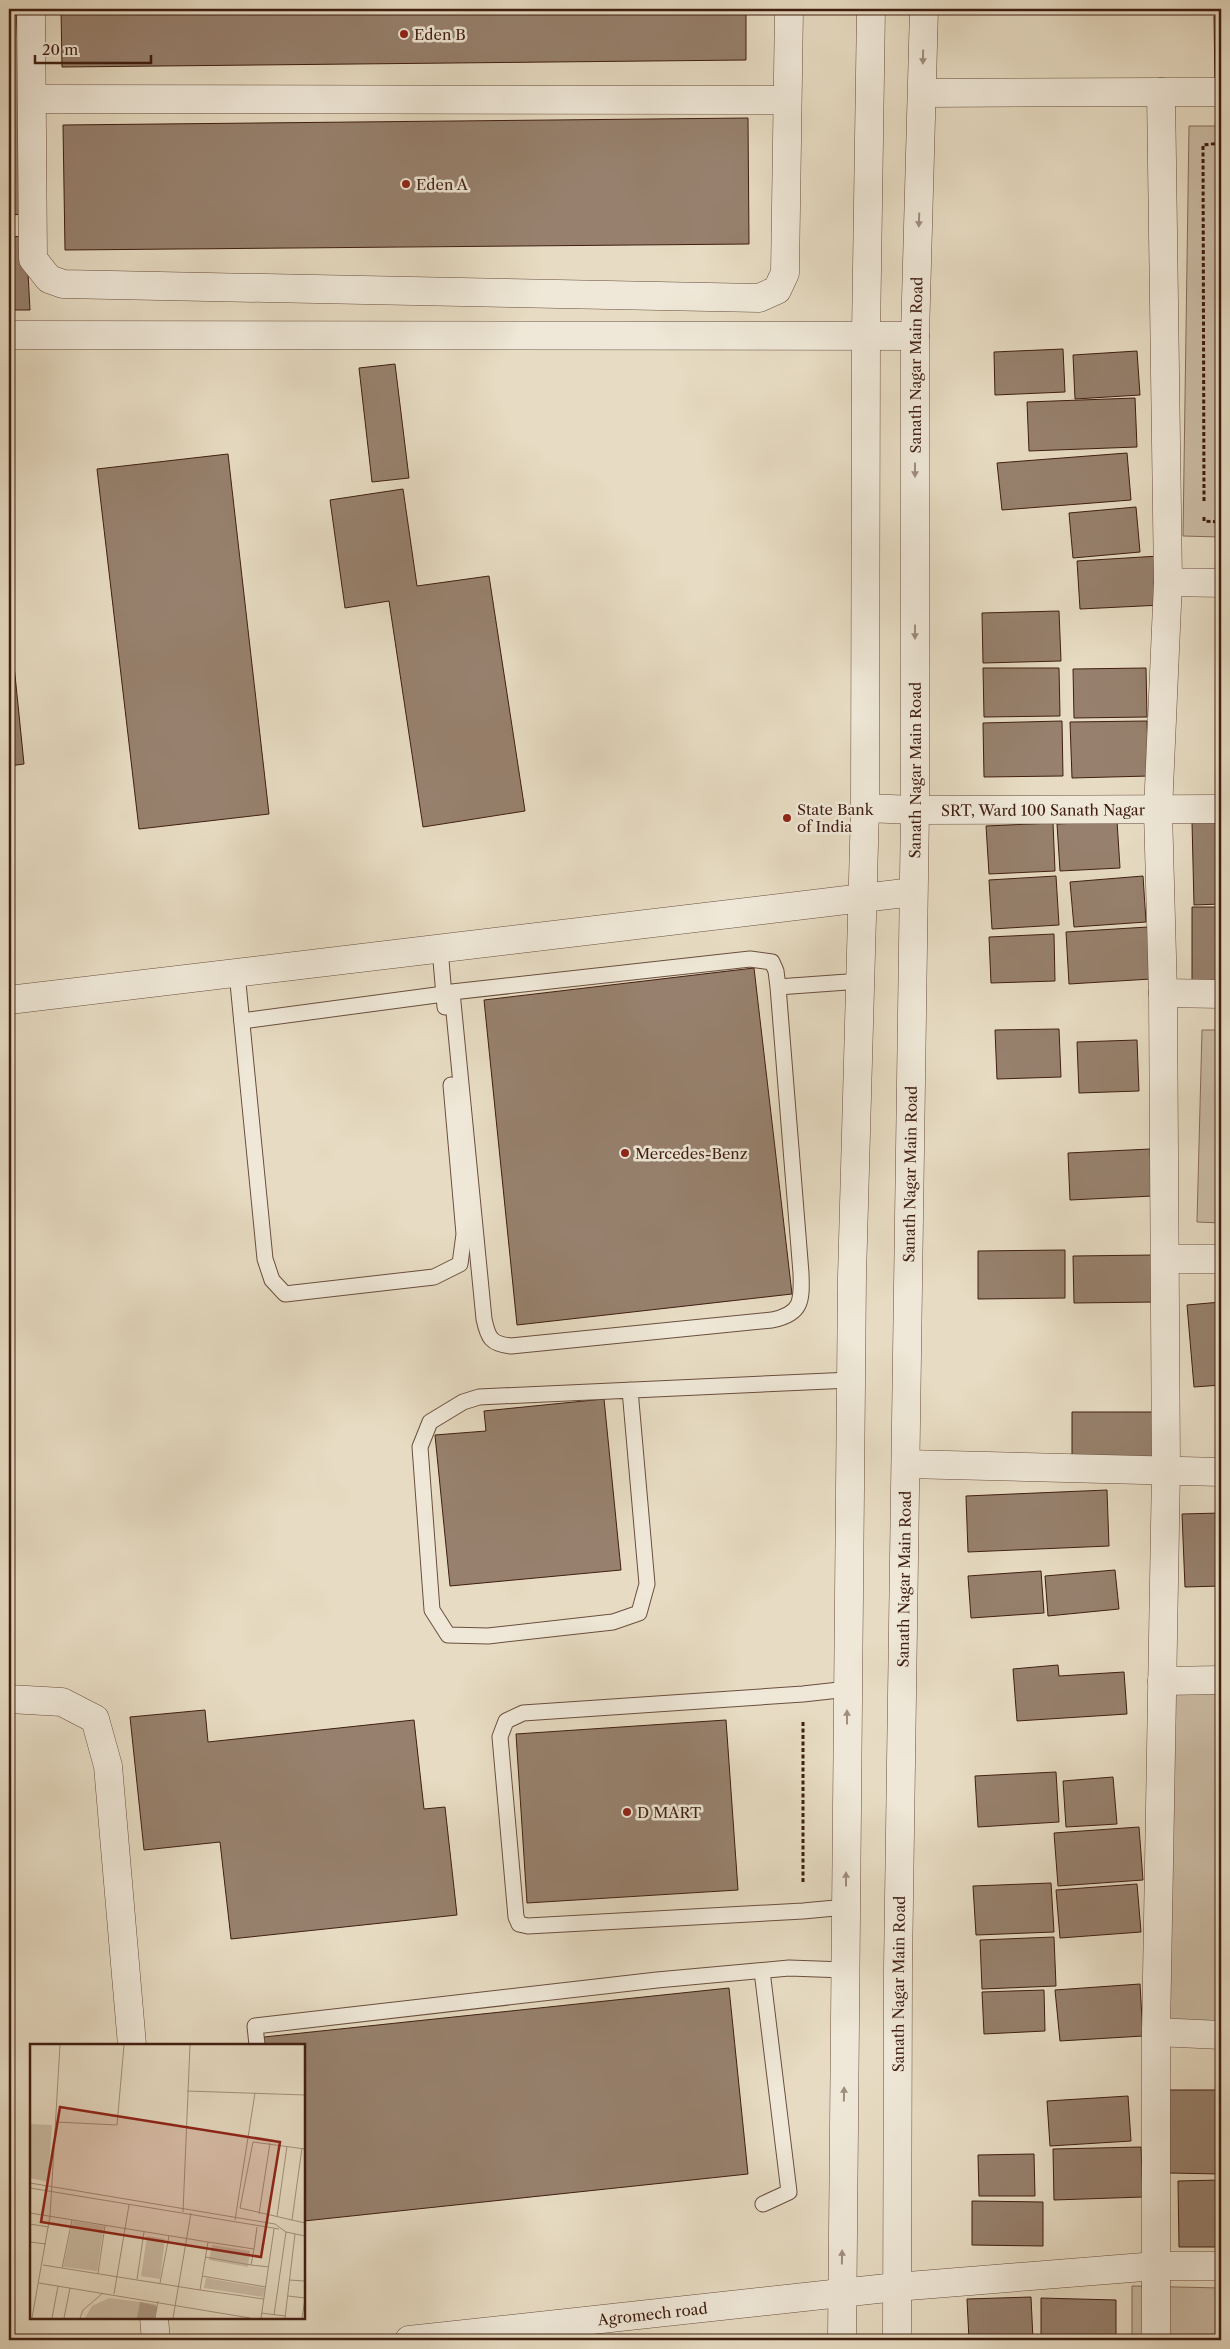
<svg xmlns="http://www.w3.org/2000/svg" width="1230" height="2349" font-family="'Libre Caslon Text',serif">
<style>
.green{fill:#cbbca5;stroke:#866d5b}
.building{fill:#97816e;stroke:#401e11}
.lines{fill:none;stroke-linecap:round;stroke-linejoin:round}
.service-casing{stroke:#6a4e3e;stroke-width:17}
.minor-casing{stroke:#6a4e3e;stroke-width:29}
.tertiary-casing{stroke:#6a4e3e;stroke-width:29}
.path{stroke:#401e11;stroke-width:3;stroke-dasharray:4 2.5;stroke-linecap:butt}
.service{stroke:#efe8d8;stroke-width:15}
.minor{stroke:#efe8d8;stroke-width:28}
.tertiary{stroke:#efe8d8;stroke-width:28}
.oneway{fill:#a08d7e}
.poi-dot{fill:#8f2418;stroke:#efe8d8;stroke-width:2}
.labels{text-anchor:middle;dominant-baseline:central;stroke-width:5;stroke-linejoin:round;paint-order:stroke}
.poi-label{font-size:15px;fill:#401e11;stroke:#efe8d8;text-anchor:start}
.street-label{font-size:15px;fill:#401e11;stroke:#efe8d8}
.inset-road{fill:none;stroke:#a4907c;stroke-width:1}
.view{fill:#8f2418;fill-opacity:0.15;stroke:#8f2418;stroke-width:2.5}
.inset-edge{fill:none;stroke:#401e11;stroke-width:2.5}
</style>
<rect width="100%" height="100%" fill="#e7dcc3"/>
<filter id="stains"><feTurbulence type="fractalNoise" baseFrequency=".004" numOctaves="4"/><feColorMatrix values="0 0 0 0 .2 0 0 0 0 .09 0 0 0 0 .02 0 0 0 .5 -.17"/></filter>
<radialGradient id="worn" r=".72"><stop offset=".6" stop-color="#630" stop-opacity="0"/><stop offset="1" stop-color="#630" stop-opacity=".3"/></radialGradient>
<g class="green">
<path d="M1189 126H1221V537L1183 536Z"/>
<path d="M1202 1030H1221V1223L1197 1222Z"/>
<path d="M1221 1691V2025L1168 2023 1173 1692Z"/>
<path d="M1132 2286 1221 2288V2340H1132Z"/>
</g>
<g class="building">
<path d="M9 9H16L27 214 9 215Z"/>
<path d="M61 9H746V60L62 67Z"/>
<path d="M1214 16H1221V87H1215Z"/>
<path d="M748 118 749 244 65 250 63 125Z"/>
<path d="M26 236 30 310H9V237Z"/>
<path d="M1063 349 1065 392 995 395 994 352Z"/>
<path d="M1137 351 1140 395 1075 399 1073 355Z"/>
<path d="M395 364 409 478 372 482 359 368Z"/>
<path d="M1135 398 1137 447 1029 451 1027 402Z"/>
<path d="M1127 453 1131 500 1002 510 997 463Z"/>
<path d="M228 454 269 814 139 829 97 469Z"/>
<path d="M403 489 417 586 489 576 525 811 423 827 389 601 345 608 330 500Z"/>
<path d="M1136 507 1140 552 1073 558 1069 513Z"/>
<path d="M1159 556 1162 605 1080 609 1077 561Z"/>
<path d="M1059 611 1061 661 983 663 982 613Z"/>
<path d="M9 616 24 764 9 766Z"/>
<path d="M983 668H1059L1060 716 984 717Z"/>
<path d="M1146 668 1147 717 1074 718 1073 669Z"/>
<path d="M1062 721 1063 776 984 777 983 723Z"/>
<path d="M1147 721 1149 776 1072 778 1070 722Z"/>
<path d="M1117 821 1120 868 1060 871 1057 824Z"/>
<path d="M1221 821V904L1194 905 1192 822Z"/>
<path d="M1053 823 1055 871 989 874 986 826Z"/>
<path d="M1056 876 1059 925 992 929 989 880Z"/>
<path d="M1143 876 1146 922 1074 927 1070 882Z"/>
<path d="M1192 907H1221V986L1192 985Z"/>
<path d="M1148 927 1151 979 1069 984 1066 932Z"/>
<path d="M1054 934 1055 981 991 983 989 937Z"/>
<path d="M754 968 792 1294 517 1325 484 1000Z"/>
<path d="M1059 1029 1061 1077 997 1079 995 1030Z"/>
<path d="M1137 1040 1139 1091 1079 1093 1077 1042Z"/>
<path d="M1150 1149 1153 1196 1070 1200 1068 1153Z"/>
<path d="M1065 1250V1298L978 1299V1251Z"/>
<path d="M1154 1255 1155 1302 1074 1303 1073 1256Z"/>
<path d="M1221 1302V1385L1194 1387 1187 1305Z"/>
<path d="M604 1399 621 1570 450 1586 435 1435 486 1431 484 1411Z"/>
<path d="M1072 1412H1154V1462L1072 1463Z"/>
<path d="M1107 1490 1109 1546 968 1552 966 1496Z"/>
<path d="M1221 1513V1586L1185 1587 1182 1514Z"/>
<path d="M1115 1570 1119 1609 1048 1616 1045 1576Z"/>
<path d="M1041 1571 1044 1613 971 1618 968 1576Z"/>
<path d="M1058 1665 1059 1676 1124 1672 1127 1714 1017 1721 1013 1669Z"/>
<path d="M205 1710 208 1742 414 1720 424 1809 445 1807 457 1915 231 1939 220 1842 144 1850 130 1717Z"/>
<path d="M726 1720 738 1890 527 1903 516 1734Z"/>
<path d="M1056 1772 1059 1822 978 1827 975 1776Z"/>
<path d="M1113 1777 1117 1824 1066 1827 1063 1781Z"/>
<path d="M1139 1827 1143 1880 1058 1886 1054 1833Z"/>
<path d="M1051 1883 1054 1932 976 1935 973 1886Z"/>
<path d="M1137 1884 1141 1932 1060 1938 1056 1890Z"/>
<path d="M1054 1937 1056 1986 982 1989 980 1940Z"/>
<path d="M1140 1984 1143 2036 1060 2041 1055 1990Z"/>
<path d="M729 1988 748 2174 304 2221V2045H264V2037Z"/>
<path d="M1044 1990 1045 2031 984 2034 982 1992Z"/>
<path d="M1169 2090H1221V2174L1168 2173Z"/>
<path d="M1128 2096 1131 2141 1050 2146 1047 2101Z"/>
<path d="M1141 2147 1143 2197 1054 2200 1053 2149Z"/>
<path d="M1034 2154 1035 2196H979L978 2155Z"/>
<path d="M1221 2180V2247H1179L1178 2181Z"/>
<path d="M972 2201 1043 2202V2246L972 2245Z"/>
<path d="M1031 2297 1033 2340H969L967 2299Z"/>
<path d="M1041 2298 1116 2300V2340H1041Z"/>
</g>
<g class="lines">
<g class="service-casing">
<g id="service">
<path d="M440 949 445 1007"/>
<path d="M237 973 265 1259 272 1280 285 1294 434 1277 460 1264 464 1234 451 1085"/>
<path d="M778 987 801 1273C802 1301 802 1314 772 1320L511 1346C491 1344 488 1338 484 1319L452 992 750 959 772 962 776 971 778 987 861 981"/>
<path d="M242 1021 444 994"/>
<path d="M630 1390 647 1584 639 1613 613 1622 488 1636 448 1635 432 1610 420 1447 430 1422 463 1402 479 1397 851 1380"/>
<path d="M846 1907 803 1911 528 1926 519 1924 516 1917 500 1737 506 1721 523 1713 803 1694 848 1689"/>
<path d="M762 1971 789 2192 763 2204"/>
<path d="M257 2045 255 2026 657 1980 789 1968 845 1970"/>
</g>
</g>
<g class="minor-casing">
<g id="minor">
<path d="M31 9 33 259 49 279 63 284 759 298 777 290 785 273 789 9"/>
<path d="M1221 92H1161L1168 582 1221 583"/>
<path d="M923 93 1161 92"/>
<path d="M32 99 787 100"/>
<path d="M9 335 915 336"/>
<path id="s1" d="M865 808 915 810 1221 809"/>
<path d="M1163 993 1221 994"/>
<path d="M9 1000 913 892"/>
<path d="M1165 1259H1221"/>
<path d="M906 1464 1221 1472"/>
<path d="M1162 1681 1221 1680"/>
<path d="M9 1699 62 1702 95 1719 108 1766 132 2045"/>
<path d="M1156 2032 1221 2035"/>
<path d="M154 2318 156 2340"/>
<path id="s2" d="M409 2340 896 2287 1156 2266H1221"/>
<path d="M1156 2340V2032L1166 1470 1163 993 1158 811 1168 582"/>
</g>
</g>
<g class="tertiary-casing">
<g id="tertiary">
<path d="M842 2340 852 1277 865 808 866 334 871 9"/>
<path id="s3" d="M897 2340 898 1968 915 810V336L924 9"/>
</g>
</g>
<g class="path">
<path d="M1204 501 1203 145 1221 143"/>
<path d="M1204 517V521L1221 522"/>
<path d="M803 1722V1883"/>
</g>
<use href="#service" class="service"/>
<use href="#minor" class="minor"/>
<use href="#tertiary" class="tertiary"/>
</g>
<defs><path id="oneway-solid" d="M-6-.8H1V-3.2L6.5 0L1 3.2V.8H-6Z" transform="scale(1.25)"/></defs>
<g class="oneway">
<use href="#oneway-solid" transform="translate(923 57) rotate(91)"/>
<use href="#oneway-solid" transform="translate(919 220) rotate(92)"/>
<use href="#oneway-solid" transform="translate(915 470) rotate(90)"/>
<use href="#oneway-solid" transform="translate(915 632) rotate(90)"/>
<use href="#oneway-solid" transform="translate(847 1717) rotate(-90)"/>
<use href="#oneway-solid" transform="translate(846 1879) rotate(-90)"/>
<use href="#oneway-solid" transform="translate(844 2094) rotate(-89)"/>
<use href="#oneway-solid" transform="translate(842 2257) rotate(-89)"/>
</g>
<g class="poi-dot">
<circle cx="404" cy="34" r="5"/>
<circle cx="406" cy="184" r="5"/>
<circle cx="787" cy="818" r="5"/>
<circle cx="625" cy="1153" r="5"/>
<circle cx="627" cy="1812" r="5"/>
</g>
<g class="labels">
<g class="poi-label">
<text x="414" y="34">Eden B</text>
<text x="416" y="184">Eden A</text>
<text x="797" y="809">State Bank<tspan x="797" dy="17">of India</tspan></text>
<text x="635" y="1153">Mercedes-Benz</text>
<text x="637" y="1812">D MART</text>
</g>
<g class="street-label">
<text stroke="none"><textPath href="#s3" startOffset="1975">Sanath Nagar Main Road</textPath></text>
<text stroke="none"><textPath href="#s3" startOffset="1570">Sanath Nagar Main Road</textPath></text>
<text stroke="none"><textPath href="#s1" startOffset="178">SRT, Ward 100 Sanath Nagar</textPath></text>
<text stroke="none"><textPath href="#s3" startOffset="1166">Sanath Nagar Main Road</textPath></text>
<text stroke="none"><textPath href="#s3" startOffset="761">Sanath Nagar Main Road</textPath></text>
<text stroke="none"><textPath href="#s3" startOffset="356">Sanath Nagar Main Road</textPath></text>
<text stroke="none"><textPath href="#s2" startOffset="245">Agromech road</textPath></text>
</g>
</g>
<g transform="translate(30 2044)">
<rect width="275" height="275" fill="#e7dcc3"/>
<path d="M0 80 22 81 18 138 0 134ZM43 177 74 182 67 227 33 223ZM117 192 135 195 130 235 111 232ZM182 201 220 207 218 223 179 216ZM176 234 235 244 233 253 174 244ZM79 254 126 260 124 274H55L62 262Z" fill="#cbbca5"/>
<path d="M110 258 127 262 125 274H107Z" fill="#ae9b86"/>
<path class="inset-road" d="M157 47 275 51M26 78 87 81 94 1M275 105 223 98 210 164 275 179M0 139 245 180 256 188 275 192M0 144 249 185M153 168 160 1M0 169 178 198M229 170 240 99M247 173 257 102M205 176 225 49M262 176 272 104M0 180 19 183M0 198 16 200M224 205 227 183M175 213 221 221M13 221 170 246M32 224 42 176M68 229 75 182M172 232 236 243M107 235 114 188M259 236 275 237M9 239 220 274M130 239 139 192M84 250 99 161M258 252 275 254M234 255 170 246 178 198 224 205 221 221 239 223M231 269 255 272M244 271 256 188M2 274 20 172 30 1M22 274 28 242M34 274 40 244M50 274 53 266 73 249M125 274 128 257M143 274 161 169M231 274 244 185M255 274 265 190M272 274 275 255"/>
<path class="view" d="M30 63 250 98 231 213 11 178Z"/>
<rect width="275" height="275" class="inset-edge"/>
</g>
<rect width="1230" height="2349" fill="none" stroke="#e7dcc3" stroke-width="30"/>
<rect x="10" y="10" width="1210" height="2329" fill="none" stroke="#401e11" stroke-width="2.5"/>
<rect x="15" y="15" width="1200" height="2319" fill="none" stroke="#401e11"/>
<path d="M35 55v8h116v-8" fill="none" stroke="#401e11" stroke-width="2.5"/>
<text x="42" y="55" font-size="15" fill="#401e11" stroke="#efe8d8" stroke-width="4" paint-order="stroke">20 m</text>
<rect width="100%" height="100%" filter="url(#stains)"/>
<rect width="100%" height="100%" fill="url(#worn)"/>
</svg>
